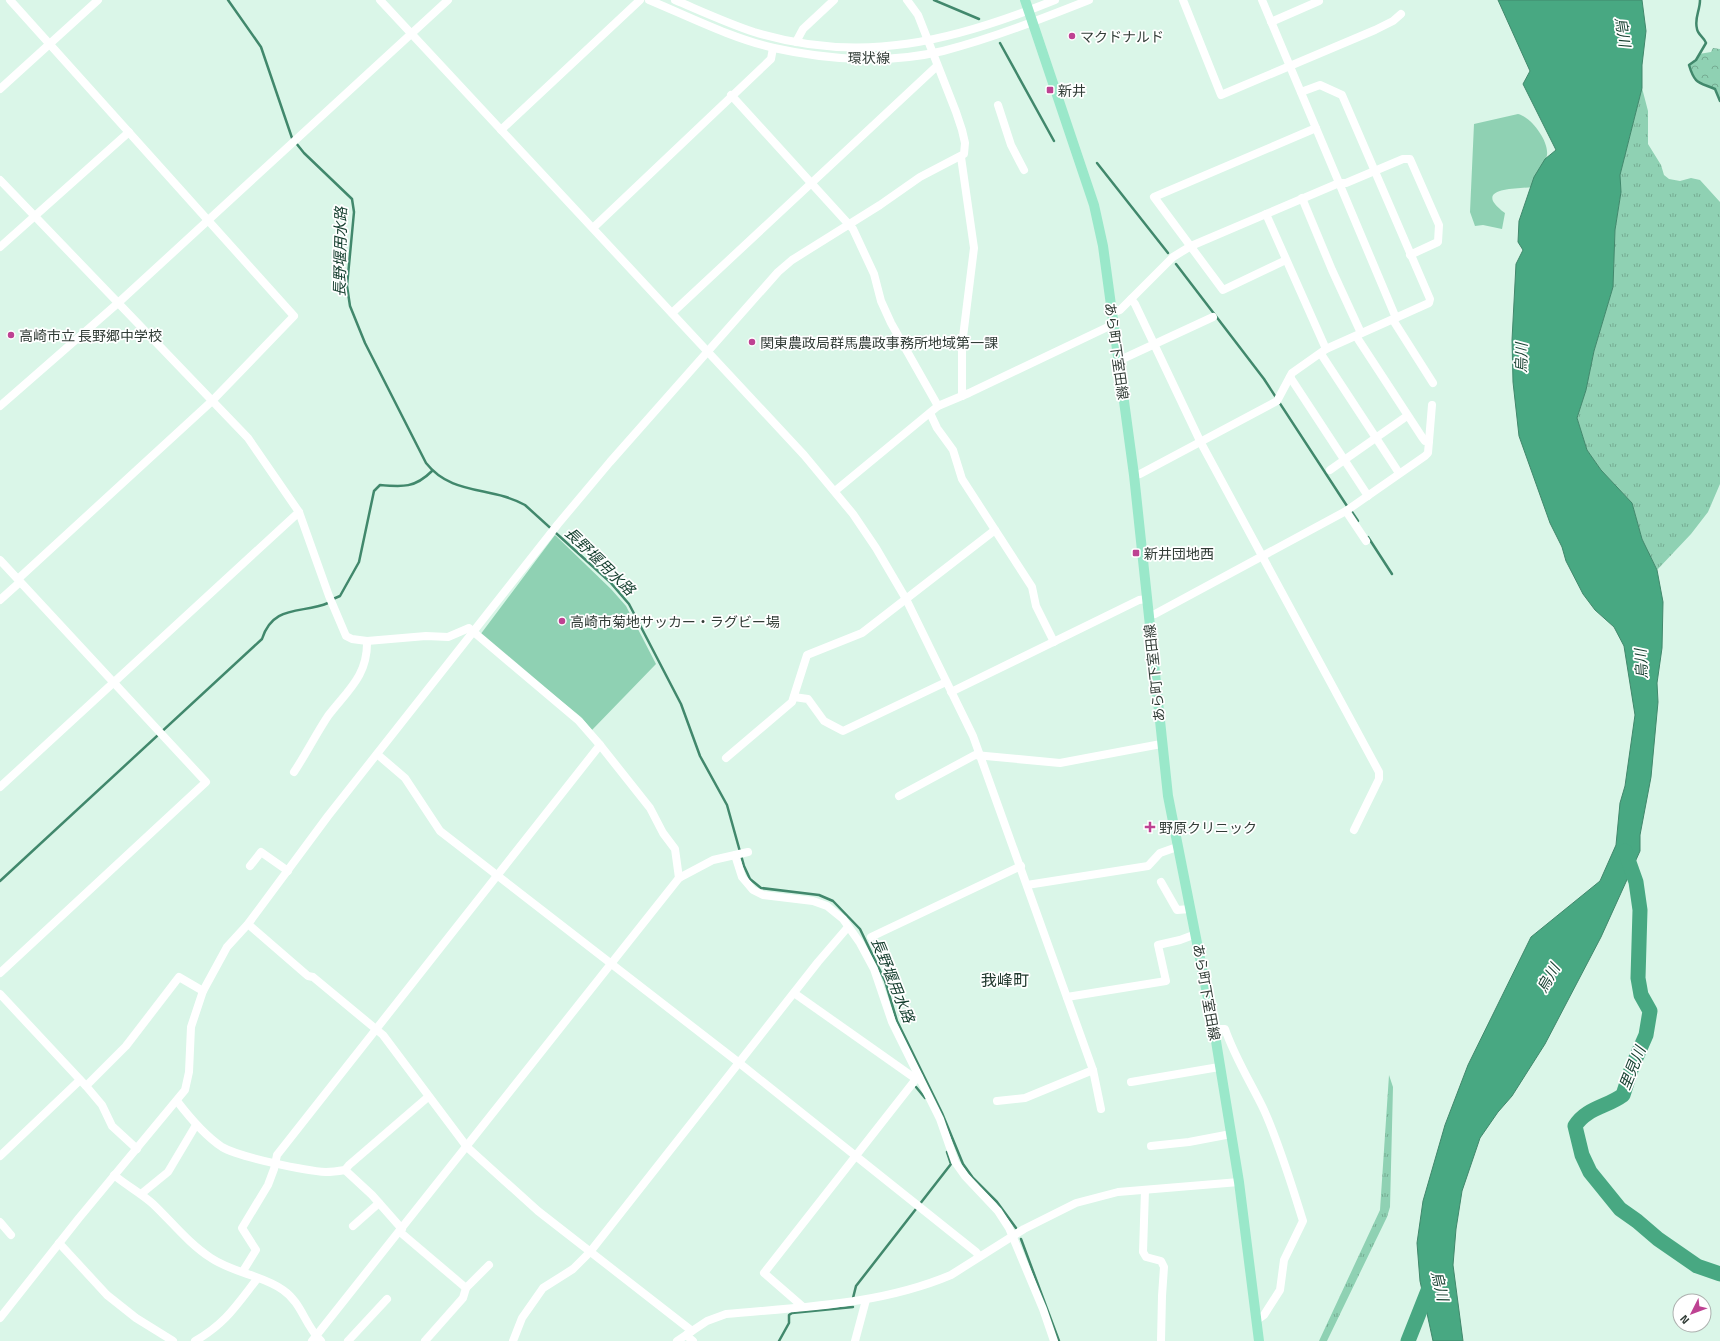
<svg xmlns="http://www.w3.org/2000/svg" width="1720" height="1341" font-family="'Titillium Web','Noto Sans JP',sans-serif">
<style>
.grass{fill:url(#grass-tufts)}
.forest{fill:url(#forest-crowns)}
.park{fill:#8fd1b3}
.water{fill:#48a882;stroke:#41886c}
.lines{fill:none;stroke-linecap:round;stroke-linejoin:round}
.stream{stroke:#41886c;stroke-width:2.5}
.river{stroke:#48a882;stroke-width:15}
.minor{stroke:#fff;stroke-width:8}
.major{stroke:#9ae8ca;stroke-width:10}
.poi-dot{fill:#be4292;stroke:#fff;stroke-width:1.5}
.labels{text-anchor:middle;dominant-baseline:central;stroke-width:3.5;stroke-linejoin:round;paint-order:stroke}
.poi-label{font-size:14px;fill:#323d37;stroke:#fff;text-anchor:start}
.street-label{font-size:14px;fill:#323d37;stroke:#fff}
.water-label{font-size:15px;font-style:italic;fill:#143e2e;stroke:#fff}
.quarter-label{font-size:16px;fill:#20382d;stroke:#fff}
</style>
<defs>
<pattern id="grass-tufts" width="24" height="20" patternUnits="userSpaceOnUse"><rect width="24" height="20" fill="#8fd1b3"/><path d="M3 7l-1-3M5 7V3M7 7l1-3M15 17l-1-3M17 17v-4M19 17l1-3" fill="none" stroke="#75ab92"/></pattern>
<pattern id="forest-crowns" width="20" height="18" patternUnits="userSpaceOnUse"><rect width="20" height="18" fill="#8fd1b3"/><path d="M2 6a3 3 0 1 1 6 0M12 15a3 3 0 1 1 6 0" fill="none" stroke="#75ab92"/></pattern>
</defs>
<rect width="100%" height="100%" fill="#daf6e8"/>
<g class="grass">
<path d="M1642 88 1648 111V144L1661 165 1664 175 1669 179 1680 181 1691 178 1700 180 1720 202V484L1708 512 1691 534 1657 570 1642 539 1632 503 1601 470 1587 450 1577 418 1586 390 1594 351 1613 287 1615 230 1621 192 1620 175Z"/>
<path d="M1389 1075 1393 1087 1390 1207 1387 1217 1327 1341H1319L1380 1210Z"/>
</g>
<path class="forest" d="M1713 48 1720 49V101L1715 89C1699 81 1695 85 1689 65L1696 60 1699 54 1711 52Z"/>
<g class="park">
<path d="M1518 114C1531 117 1549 141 1547 155 1545 165 1539 175 1536 184L1533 187C1514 189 1471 188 1505 213L1502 229 1483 225 1475 226 1470 212 1474 124Z"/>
<path d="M555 535 611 589 626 606 656 664 592 730 581 717 480 635Z"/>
</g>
<path class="water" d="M1498 0H1642L1646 31 1642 65V88L1620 175 1621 192 1615 230 1613 287 1594 351 1586 390 1577 418 1587 450 1601 470 1632 503 1642 539 1657 570 1663 602 1662 648 1657 683 1658 702 1651 777 1640 835V851L1601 937 1545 1044 1512 1096 1498 1112 1480 1138 1462 1191 1456 1229 1453 1265 1463 1341H1433L1420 1281 1417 1243 1423 1201 1445 1125 1468 1065 1531 937 1600 881 1616 845 1620 803 1625 786 1635 715 1624 646 1614 627 1595 610 1583 594 1566 561 1562 547 1550 523 1519 436 1513 382 1512 340 1516 264 1523 250 1518 242 1519 221 1534 177 1545 159 1556 150 1523 84 1530 71Z"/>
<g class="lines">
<g class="stream">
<path d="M228 0 261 47 292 138 304 153 352 199 354 212 347 286 350 306 365 343 426 463C452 496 491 486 525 505L610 582 629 604 681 704 700 756 727 805 744 866 750 879 761 888 819 895 833 901 860 929 885 981 897 1021 942 1113 963 1164 973 1178 997 1202 1016 1228"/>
<path d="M934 0 979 19"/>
<path d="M1700 0C1700 11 1694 18 1697 29 1698 35 1704 37 1706 43L1696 60 1689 65C1695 85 1699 82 1715 89L1720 101"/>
<path d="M1000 43 1054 141"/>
<path d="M1097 163 1168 253"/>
<path d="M1176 264 1264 379 1347 506"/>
<path d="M1352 512 1358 521"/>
<path d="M1368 537 1392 574"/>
<path d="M333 599 340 596 359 562 374 491 380 485C403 487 415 488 432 471"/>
<path d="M0 881 262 639C273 604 302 614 328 603"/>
<path d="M916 1087 925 1098"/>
<path d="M1021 1239 1059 1341"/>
<path d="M853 1298 856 1286 951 1164 947 1152"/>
<path d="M779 1341 789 1323V1315L792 1313 853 1307"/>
</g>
<g class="river">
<path d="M1625 851 1636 882 1640 910 1638 978 1641 995 1650 1011 1646 1035 1632 1067 1623 1095C1607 1107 1586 1108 1575 1126L1582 1155 1590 1172 1620 1209 1637 1221 1658 1239 1697 1266 1720 1274"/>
<path d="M1408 1341 1431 1283"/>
</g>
<g class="minor">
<path d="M10 0 294 316 212 401 18 579"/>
<path d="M380 0 804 455 853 514 876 548 906 599 973 736 1093 1070 1101 1109"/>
<path d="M649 0C690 17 731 38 774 48 828 60 889 64 943 51 993 38 1041 19 1089 0"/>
<path d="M675 0C701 11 727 23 754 32 862 65 954 41 1055 0"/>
<path d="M1183 0 1221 95 1375 30 1393 21 1401 14"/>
<path d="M1262 0 1396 318"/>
<path d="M1271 22 1319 1"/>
<path d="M796 42 803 29 834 0"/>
<path d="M0 89 98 0"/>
<path d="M731 95 853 229 874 274 881 301 891 323 938 406"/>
<path d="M998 105 1011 145 1024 170"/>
<path d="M501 130 640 0"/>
<path d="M961 157 974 248 962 345V396"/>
<path d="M0 180 248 438 299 512 329 596 346 636 352 639 367 641 426 636 448 637 469 628 579 721 600 745 650 808 663 833 675 849 679 878"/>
<path d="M1302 198 1332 270 1361 333"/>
<path d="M1266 214 1326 349"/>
<path d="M593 228 771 59 773 48"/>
<path d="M0 247 129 132"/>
<path d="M1286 260 1223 290 1154 197 1316 128"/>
<path d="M1131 299 1135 304 1201 443 1379 772V779L1354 830"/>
<path d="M672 313 937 66"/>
<path d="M1112 313 1120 310 1173 257 1191 246 1339 183H1346L1403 159H1410L1439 225 1438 242 1410 255"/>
<path d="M1393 320 1433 383"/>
<path d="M1356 336 1422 437 1425 441H1429"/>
<path d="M1321 354 1399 473"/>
<path d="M1118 361 1213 317"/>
<path d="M1290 377 1368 496"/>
<path d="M0 406 118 303 448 0"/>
<path d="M930 413 937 428 953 450 962 479 1032 587 1036 606 1054 642"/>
<path d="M1330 470 1407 416"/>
<path d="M1134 475 1140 474 1277 401 1292 373 1326 349 1429 303 1430 299 1342 95 1320 85 1301 92"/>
<path d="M835 491 938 406 969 393 1114 324"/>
<path d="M1346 511 1366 541"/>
<path d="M0 560 206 782 0 973"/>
<path d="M0 600 20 582"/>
<path d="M1149 615 1155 614 1346 511 1425 456 1428 453 1432 405"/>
<path d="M951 692 1139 600 1146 599"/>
<path d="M794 697 808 699 824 721 843 731 946 682"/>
<path d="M377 754 405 778 440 831 738 1062 976 1252 979 1256"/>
<path d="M726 758 792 702 807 655 862 633 995 530"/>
<path d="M294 772C306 754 316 734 328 716 347 691 368 676 367 641"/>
<path d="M0 787 299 512"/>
<path d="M899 796 975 755 1060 763 1161 744"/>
<path d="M735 855 742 877 753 890 763 895 813 901 827 906 843 919 860 943 874 969 892 1022 940 1119 955 1162 965 1176 998 1211 1009 1228 1043 1309 1054 1341"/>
<path d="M250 866 261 852 288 871"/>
<path d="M1161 882 1177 910 1190 909"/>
<path d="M1027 885 1148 866 1160 853 1177 847"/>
<path d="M248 924 308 976 313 977 383 1035 467 1147 538 1211 692 1331"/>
<path d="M871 937 1021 866"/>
<path d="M794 993 916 1079"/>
<path d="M0 994 86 1086 102 1105 112 1126 137 1149"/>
<path d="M1067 997 1166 981 1158 945 1180 940 1196 934"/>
<path d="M1214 1029H1225C1235 1058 1251 1083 1264 1110 1280 1146 1291 1183 1303 1221L1284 1260 1280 1290 1264 1315 1257 1320"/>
<path d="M1131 1082 1219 1067"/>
<path d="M86 1086 126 1046 179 977 203 991"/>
<path d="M177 1101C190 1118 204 1135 222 1147 239 1157 306 1171 326 1172 333 1172 339 1171 345 1170L372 1195 402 1229"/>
<path d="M997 1101 1025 1098 1093 1070"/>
<path d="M1151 1146 1189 1142 1231 1134"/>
<path d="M0 1156 80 1080"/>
<path d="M345 1170 349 1165 428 1097"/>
<path d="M114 1175C127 1186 141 1193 153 1204 172 1222 189 1244 211 1258 233 1273 262 1275 283 1290 302 1303 305 1326 321 1341"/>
<path d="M1145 1190 1143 1252 1146 1257 1161 1261 1164 1267 1162 1296 1161 1341"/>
<path d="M141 1194 168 1172 196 1125"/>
<path d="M0 1222 11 1235"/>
<path d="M353 1226 379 1203"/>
<path d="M400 1232 466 1288 489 1265"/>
<path d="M59 1243 107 1295 136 1318 173 1341"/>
<path d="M243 1271 256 1250 242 1228 268 1185 274 1169 277 1155 600 745"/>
<path d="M802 1306 764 1273 916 1079 919 1077"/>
<path d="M0 1318 79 1218 185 1090 189 1072 191 1027 203 991 227 947 248 924 328 816 558 524 610 462 778 272 792 260 880 205 920 177 964 154 965 143 962 130 956 112 918 15 907 0"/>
<path d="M686 1335 693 1341"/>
<path d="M195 1341C225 1324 236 1306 257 1279"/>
<path d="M312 1341 679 878 713 860 748 852"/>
<path d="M348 1341 387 1299"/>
<path d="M425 1341 463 1298 466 1288"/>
<path d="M513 1341 522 1318 543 1288 573 1269 590 1252 818 962 848 927"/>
<path d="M677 1341 707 1321 726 1314C802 1307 880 1305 951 1275L1024 1229 1076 1203 1118 1192 1239 1182"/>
<path d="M855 1341 866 1300"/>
</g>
<path class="major" d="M1025 0 1094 205 1103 246 1134 475 1168 796 1214 1029 1239 1182 1259 1341"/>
</g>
<g class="poi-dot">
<circle cx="1072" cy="36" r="4"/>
<rect x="1046" y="86" width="8" height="8" rx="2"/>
<circle cx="11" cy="335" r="4"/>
<circle cx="752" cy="342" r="4"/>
<rect x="1132" y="549" width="8" height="8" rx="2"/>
<circle cx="562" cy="621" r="4"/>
<path d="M1148 821h4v4h4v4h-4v4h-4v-4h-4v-4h4z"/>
</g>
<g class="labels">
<g class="poi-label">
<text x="1080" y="36">マクドナルド</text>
<text x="1058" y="90">新井</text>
<text x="19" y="335">高崎市立 長野郷中学校</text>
<text x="760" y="342">関東農政局群馬農政事務所地域第一課</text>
<text x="1144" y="553">新井団地西</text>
<text x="570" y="621">高崎市菊地サッカー・ラグビー場</text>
<text x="1159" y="827">野原クリニック</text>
</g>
<g class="street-label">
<text x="869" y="57">環状線</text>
<text transform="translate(1117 351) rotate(82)">あら町下室田線</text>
<text transform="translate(1154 673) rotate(-96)">あら町下室田線</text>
<text transform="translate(1207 992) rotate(80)">あら町下室田線</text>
</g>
<g class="water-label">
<text transform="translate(1623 32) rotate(81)">烏川</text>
<text transform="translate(340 252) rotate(-89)">長野堰用水路</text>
<text transform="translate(1521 358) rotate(-89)">烏川</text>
<text transform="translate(600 561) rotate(44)">長野堰用水路</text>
<text transform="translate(1641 664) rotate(-93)">烏川</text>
<text transform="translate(1548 978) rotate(-60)">烏川</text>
<text transform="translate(893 980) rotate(68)">長野堰用水路</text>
<text transform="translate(1632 1068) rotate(-68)">里見川</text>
<text transform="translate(1440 1286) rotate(77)">烏川</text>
</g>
<g class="quarter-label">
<text x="1005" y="980">我峰町</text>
</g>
</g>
<g transform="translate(1692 1313) rotate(228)"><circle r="19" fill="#ffffff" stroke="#adb1af"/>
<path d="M0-3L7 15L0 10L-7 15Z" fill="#be4292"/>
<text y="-6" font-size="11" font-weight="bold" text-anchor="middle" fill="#323d37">N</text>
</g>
</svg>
